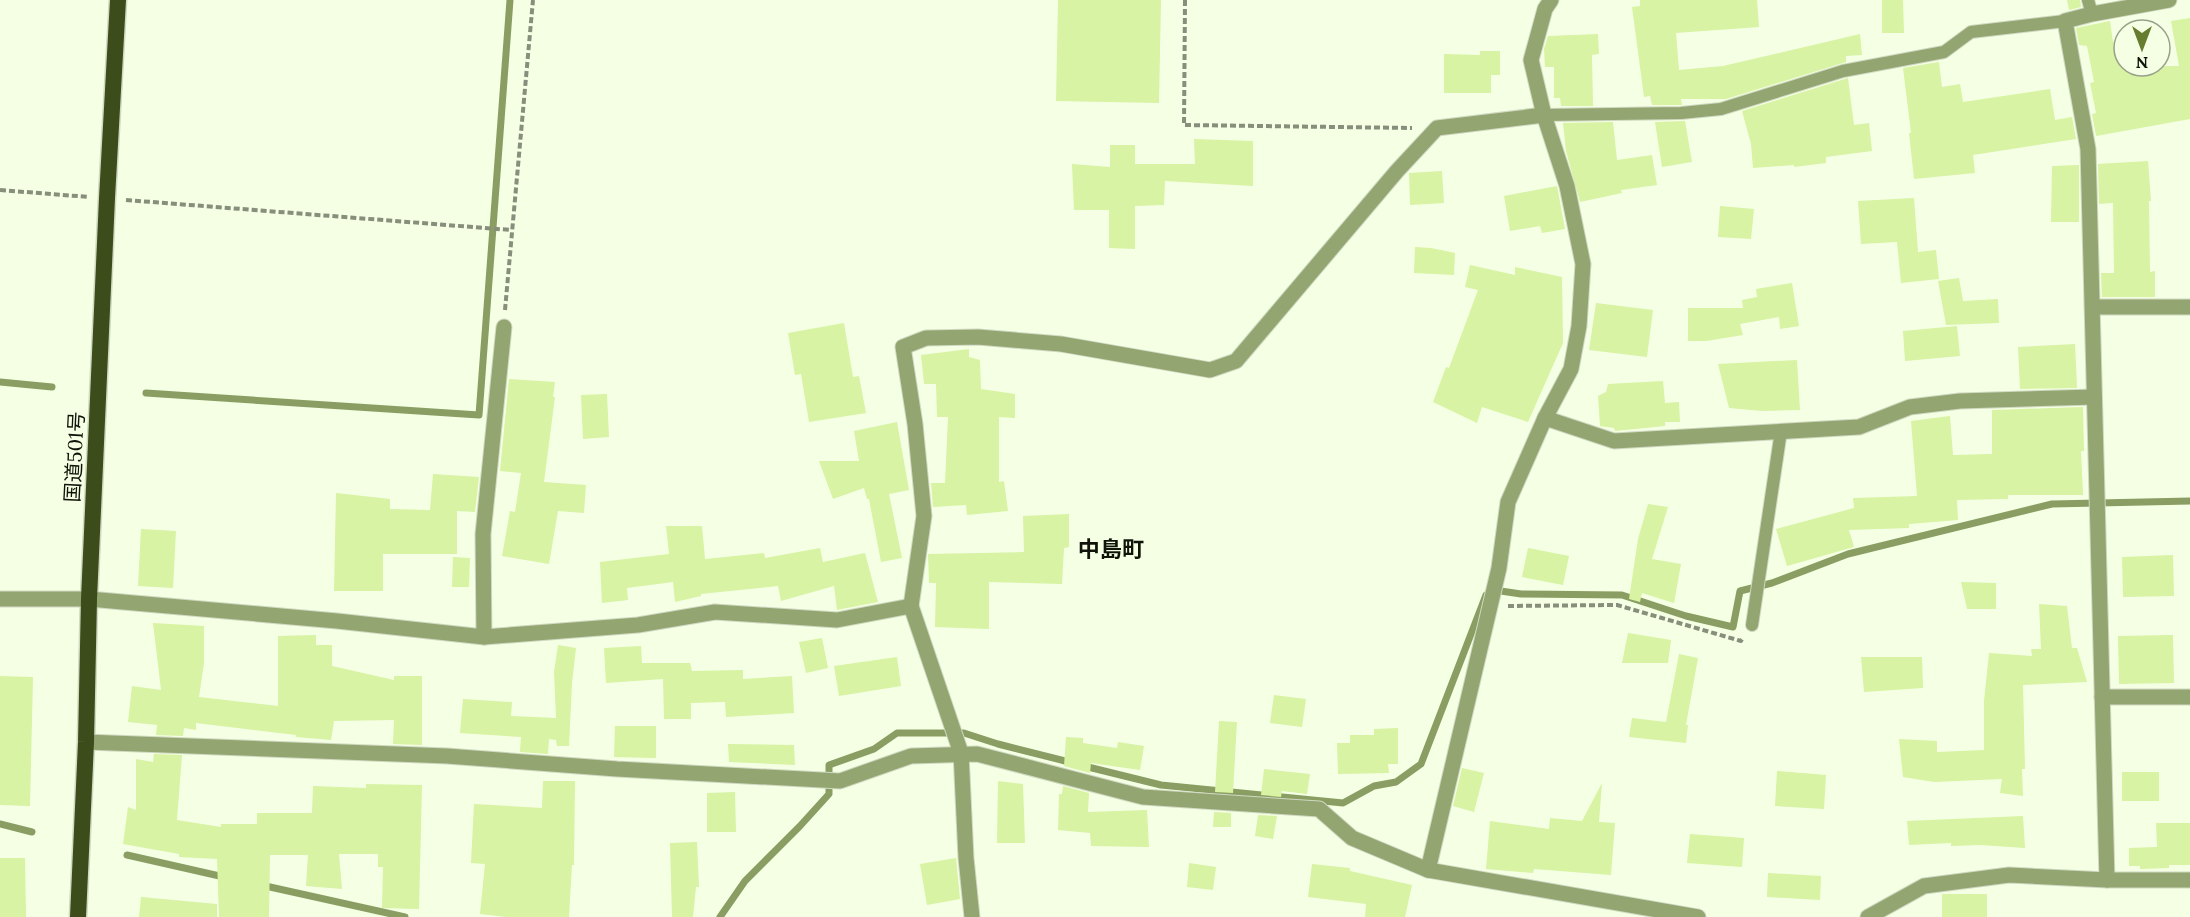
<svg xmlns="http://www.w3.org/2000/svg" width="2190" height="917" font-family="Lora,'Noto Sans JP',serif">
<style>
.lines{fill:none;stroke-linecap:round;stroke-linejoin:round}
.stream{stroke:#8a9e63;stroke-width:7}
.building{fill:#d7f3a3}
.service-casing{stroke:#d0d9c1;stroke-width:14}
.minor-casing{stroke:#d0d9c1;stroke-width:17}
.trunk-casing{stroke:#d0d9c1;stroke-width:19}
.path{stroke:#878e7b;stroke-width:4;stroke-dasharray:6 3;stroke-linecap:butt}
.service{stroke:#93a571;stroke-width:12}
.minor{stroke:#93a571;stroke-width:15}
.trunk{stroke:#3c4c1a;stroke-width:16}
.labels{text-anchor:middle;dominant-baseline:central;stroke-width:4.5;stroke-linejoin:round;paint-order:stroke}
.street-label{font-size:20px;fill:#0f1308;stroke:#f5ffe4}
.quarter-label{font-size:22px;font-weight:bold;fill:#0f1308;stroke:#f5ffe4}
</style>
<rect width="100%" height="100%" fill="#f5ffe4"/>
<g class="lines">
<g class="stream">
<path d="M0 382 52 387"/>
<path d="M146 393 479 415 510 0"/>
<path d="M1494 590 1521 594 1622 595 1686 616 1733 627 1740 591 1772 583 1848 554 2052 504 2190 501"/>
<path d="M1084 766 1161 785 1343 803 1374 786 1396 782 1421 764 1486 595"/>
<path d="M0 824 32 832"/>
<path d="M127 855 224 877"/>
<path d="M261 885 405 917"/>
<path d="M720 917 745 881 800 826 829 794V765L874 749 897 733H964L998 744 1073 763"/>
</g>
</g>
<g class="building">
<path d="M1058 0H1161L1159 103 1056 101Z"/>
<path d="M1640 0H1757L1759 27 1676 33 1679 70 1723 66 1860 34 1862 55 1846 56V62L1726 99H1681L1682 105H1652L1650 96 1644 97 1632 7 1640 6Z"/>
<path d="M1882 0H1903L1904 33H1882Z"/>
<path d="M2067 0H2080L2081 7 2069 10Z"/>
<path d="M2190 18V119L2096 136 2092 114 2096 113 2090 83 2094 82 2087 46 2079 45 2076 28 2110 21 2113 42 2124 40V66H2179L2171 21Z"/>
<path d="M1598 34 1599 54 1592 55 1593 106H1561L1560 98H1554V67H1545L1544 49 1548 36Z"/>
<path d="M1480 51H1500V75H1491V93H1444V54L1480 55Z"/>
<path d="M1939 62 1942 87 1960 84 1963 102 2050 89 2055 120 2072 117 2076 139 1973 155 1975 173 1914 179 1909 133H1911L1903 68Z"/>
<path d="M1848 78 1854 125 1869 123 1872 151 1826 157V163L1794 167V165L1753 168 1751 144 1742 111Z"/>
<path d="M1685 121 1692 162 1662 167 1655 122Z"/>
<path d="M1613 122 1617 160 1652 155 1657 185 1621 190 1622 193 1580 202 1566 151 1563 123Z"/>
<path d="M1194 139 1253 141V186L1165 181 1164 205 1135 206V249L1109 248V210H1074L1072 164 1110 167V145H1135V164H1195Z"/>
<path d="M2148 161 2151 201H2149L2150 272 2155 271V297H2102L2101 273H2114L2113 203 2099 204 2098 164Z"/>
<path d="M2079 165V222H2051L2052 166Z"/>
<path d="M1442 171 1444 203 1410 205 1409 173Z"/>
<path d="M1557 186 1565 229 1542 233 1540 226 1510 231 1504 196Z"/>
<path d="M1914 198 1918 252 1936 250 1939 279 1901 283 1897 242 1861 244 1858 201Z"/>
<path d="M1720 206 1754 209 1751 239 1718 237Z"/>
<path d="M1415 247 1431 248 1455 253 1454 275 1414 273Z"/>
<path d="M1470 265 1515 275V267L1562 277 1563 343 1528 422 1482 407 1477 423 1433 402 1446 367 1449 368 1478 290 1465 287Z"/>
<path d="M1959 278 1963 301 1998 299 1999 323 1946 325 1938 281Z"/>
<path d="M1792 283 1799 326 1780 329 1779 317 1740 324 1743 335 1706 341H1688V308H1743L1742 300 1757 297 1756 289Z"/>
<path d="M1596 303 1653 310 1647 357 1589 350Z"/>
<path d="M844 323 853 377 859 376 866 413 809 422 801 374 795 375 788 333Z"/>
<path d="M1957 326 1960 356 1905 361 1903 331Z"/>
<path d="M2075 344 2077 388 2020 389 2018 347Z"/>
<path d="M969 349V357L980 360 981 389 1015 394V418L999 417V482L1004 481 1008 511 967 515 966 505 933 507 931 483H945L948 417H937L936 384H924L921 355Z"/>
<path d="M1797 360 1800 410 1763 411 1729 408 1718 364Z"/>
<path d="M509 379 555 382 553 397H555L544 482 586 485 584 513 558 511 549 564 502 556 510 511 515 512 521 473 500 471Z"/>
<path d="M1663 381 1665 403 1679 402 1680 422H1665V426L1615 431 1614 428 1600 426 1598 396 1606 392 1608 384Z"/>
<path d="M607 394 609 437 583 439 581 395Z"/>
<path d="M2083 407 2084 451H2081L2083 495H2008V499L1957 500 1958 520 1909 524V528L1849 530 1854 547 1787 566 1776 529 1854 508 1853 498 1917 496 1911 421 1950 416 1953 455 1992 454V410Z"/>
<path d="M897 422 909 490 889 494 902 558 881 562 869 499H867L864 488 833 499 819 461H859L854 431Z"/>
<path d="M433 474 479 477 475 512 457 511V554H383V591H334L336 493 390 499V509L430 510Z"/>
<path d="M1648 504 1668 507 1652 559 1681 564 1674 603 1642 593 1640 602 1629 599 1638 539Z"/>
<path d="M1069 514V547L1064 548 1062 584 989 582V629L935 627 936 583H929L928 554 1024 552 1023 516Z"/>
<path d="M666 526H702L705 559 764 553 765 558 820 548 823 562 865 553 878 602 837 610 834 586 781 601 778 586 701 594V596L675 602 673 582 627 588 628 600 602 603 600 562 669 554Z"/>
<path d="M141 529 176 531 173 588 138 586Z"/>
<path d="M1528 548 1569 556 1563 585 1522 577Z"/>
<path d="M2173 555 2174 596 2123 597 2122 557Z"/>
<path d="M453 557 470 558 469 587H452Z"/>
<path d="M1961 582 1996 583V609H1967Z"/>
<path d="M2039 604 2067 606 2072 648H2077L2087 682 2023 685 2025 769H2022L2023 796 2000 793 2002 779 1934 782 1903 777 1899 739 1937 741V752L1984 750V701L1989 653 2032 656 2031 649H2041Z"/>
<path d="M153 623 204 626V663L199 697 278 706V636L316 635V645H332V666L394 680V676H422V745L393 744 394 720 334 721 331 740 296 737V735L196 723V730L184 728 183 736 156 735 157 725 128 722 132 686 161 690Z"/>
<path d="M1628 633 1671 640 1668 663H1622Z"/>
<path d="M2173 635 2174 683 2119 684 2118 636Z"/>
<path d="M822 638 828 668 806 673 799 642Z"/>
<path d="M558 645 576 648 572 683 569 746H557L556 740 549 739 548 754 520 752 521 737 460 733 463 699 512 702 511 716 556 718 554 672Z"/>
<path d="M641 646 642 663H690L692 671 743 670V679L792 676 794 713 726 717 725 702 691 703V719H664L663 679 606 683 604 648Z"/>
<path d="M1679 654 1698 658 1686 725H1688L1686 743 1629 737 1632 718 1666 722Z"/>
<path d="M897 657 901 686 839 696 834 666Z"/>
<path d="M1861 657H1922L1923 688 1864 692Z"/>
<path d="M0 676 33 677 30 806 0 805Z"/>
<path d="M1274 695 1306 699 1302 727 1270 723Z"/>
<path d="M1219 721 1237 722 1233 793 1215 792Z"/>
<path d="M615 726H656V758L614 757Z"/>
<path d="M1398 728V764H1388L1389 773 1338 774 1337 743H1350V735H1374V729Z"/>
<path d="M1066 737 1083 738V743L1117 748 1118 742 1144 746 1140 770 1091 763 1090 773 1064 766Z"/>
<path d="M728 744 794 745 795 765 729 762Z"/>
<path d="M154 754 182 755 177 820 221 827V824H257V813H312L313 786 366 788V784L422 785 419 909 382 908 383 867H378V854H339L342 889 306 886 308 855H270L269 917H219L217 859 179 857V854L123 844 128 807 136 810V759L153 762Z"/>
<path d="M1462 768 1484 773 1474 812 1453 806Z"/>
<path d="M1264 769 1310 774 1307 794 1282 791 1281 797 1261 795Z"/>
<path d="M1777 771 1826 775 1824 809 1775 806Z"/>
<rect x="2122" y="772" width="37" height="29"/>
<path d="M543 781H575L574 865H572L569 917H506L480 914 485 864 471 863 474 804 542 808Z"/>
<path d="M998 781 1023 784 1025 843H997Z"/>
<path d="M1602 783 1599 822 1615 823 1611 875 1534 869 1533 873 1486 869 1490 821 1549 829 1550 818 1582 821Z"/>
<path d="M1063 786 1089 793 1088 812 1147 810 1149 847 1091 846 1090 833 1058 830 1059 794H1062Z"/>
<path d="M735 792 736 832H707V793Z"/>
<path d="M1214 812 1231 813V827H1213Z"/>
<path d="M1258 815 1277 816 1273 839 1255 836Z"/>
<path d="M2023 816 2025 848 1981 845 1951 846V843L1909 845 1907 821Z"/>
<path d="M2156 823H2190V865H2169V868L2140 869V866H2129V848L2157 847Z"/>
<path d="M1690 834 1744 838 1742 867 1687 863Z"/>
<path d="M697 842 699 887H696L693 917H672L670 843Z"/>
<path d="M0 858H25L26 917H0Z"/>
<path d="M956 858 960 899 927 905 920 864Z"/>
<path d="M1189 863 1216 867 1213 890 1187 887Z"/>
<path d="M1312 864 1350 868V871L1412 885 1405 917H1365L1366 904 1308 897Z"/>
<path d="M1768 873 1821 876 1820 900 1767 897Z"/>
<rect x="1942" y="894" width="45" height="23"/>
<path d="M141 897 217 904V917H139Z"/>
</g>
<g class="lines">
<g class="service-casing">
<g id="service">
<path d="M2088 0 2092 14"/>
<path d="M1544 115 1681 113 1721 109 1843 71 1944 52 1971 32 2065 21"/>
<path d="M1752 625 1781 431"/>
</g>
</g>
<g class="minor-casing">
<g id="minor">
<path d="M2093 307H2190"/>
<path d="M1545 418 1614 441 1859 427 1910 407 1960 401 2094 397"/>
<path d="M0 599H89L337 621 484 637 638 625 715 612 837 620 911 606"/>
<path d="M484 637 483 534 504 327"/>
<path d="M2102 697H2190"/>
<path d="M86 742 447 756 617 769 840 781 911 756 977 754 1143 797 1319 809 1352 838 1428 870 1698 917"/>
<path d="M1428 870 1499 568 1508 502 1545 418 1571 369 1579 326 1583 264 1567 186 1544 115 1531 60 1545 9 1551 0"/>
<path d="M2107 880 2088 149 2065 21 2092 14 2169 0"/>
<path d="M972 917 966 858 961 753 911 606 924 516 915 424 903 347 926 338 978 337 1061 344 1210 370 1236 361 1397 171 1437 128 1544 115"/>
<path d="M1868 917 1924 886 2009 875 2107 880H2190"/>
</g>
</g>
<g class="trunk-casing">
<path id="trunk" d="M78 917 86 742 89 599 107 198 118 0"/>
</g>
<g class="path">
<path d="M1185 0 1184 125 1412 128"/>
<path d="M0 190 89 197"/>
<path d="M126 200 511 230"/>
<path d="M505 310 533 0"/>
<path d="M1508 606 1617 605 1741 641 1743 638"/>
</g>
<use href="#service" class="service"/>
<use href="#minor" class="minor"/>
<use href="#trunk" class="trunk"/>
</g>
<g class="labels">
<g class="street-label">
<text transform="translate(74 457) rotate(-87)">国道501号</text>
</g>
<g class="quarter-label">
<text x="1111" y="549">中島町</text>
</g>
</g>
<g transform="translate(2142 48) rotate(180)"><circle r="28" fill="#f5ffe4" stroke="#99a18c" stroke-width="1.5"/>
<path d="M0-4.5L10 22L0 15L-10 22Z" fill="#667d2f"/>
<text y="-9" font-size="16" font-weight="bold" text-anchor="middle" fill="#0f1308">N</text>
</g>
</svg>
